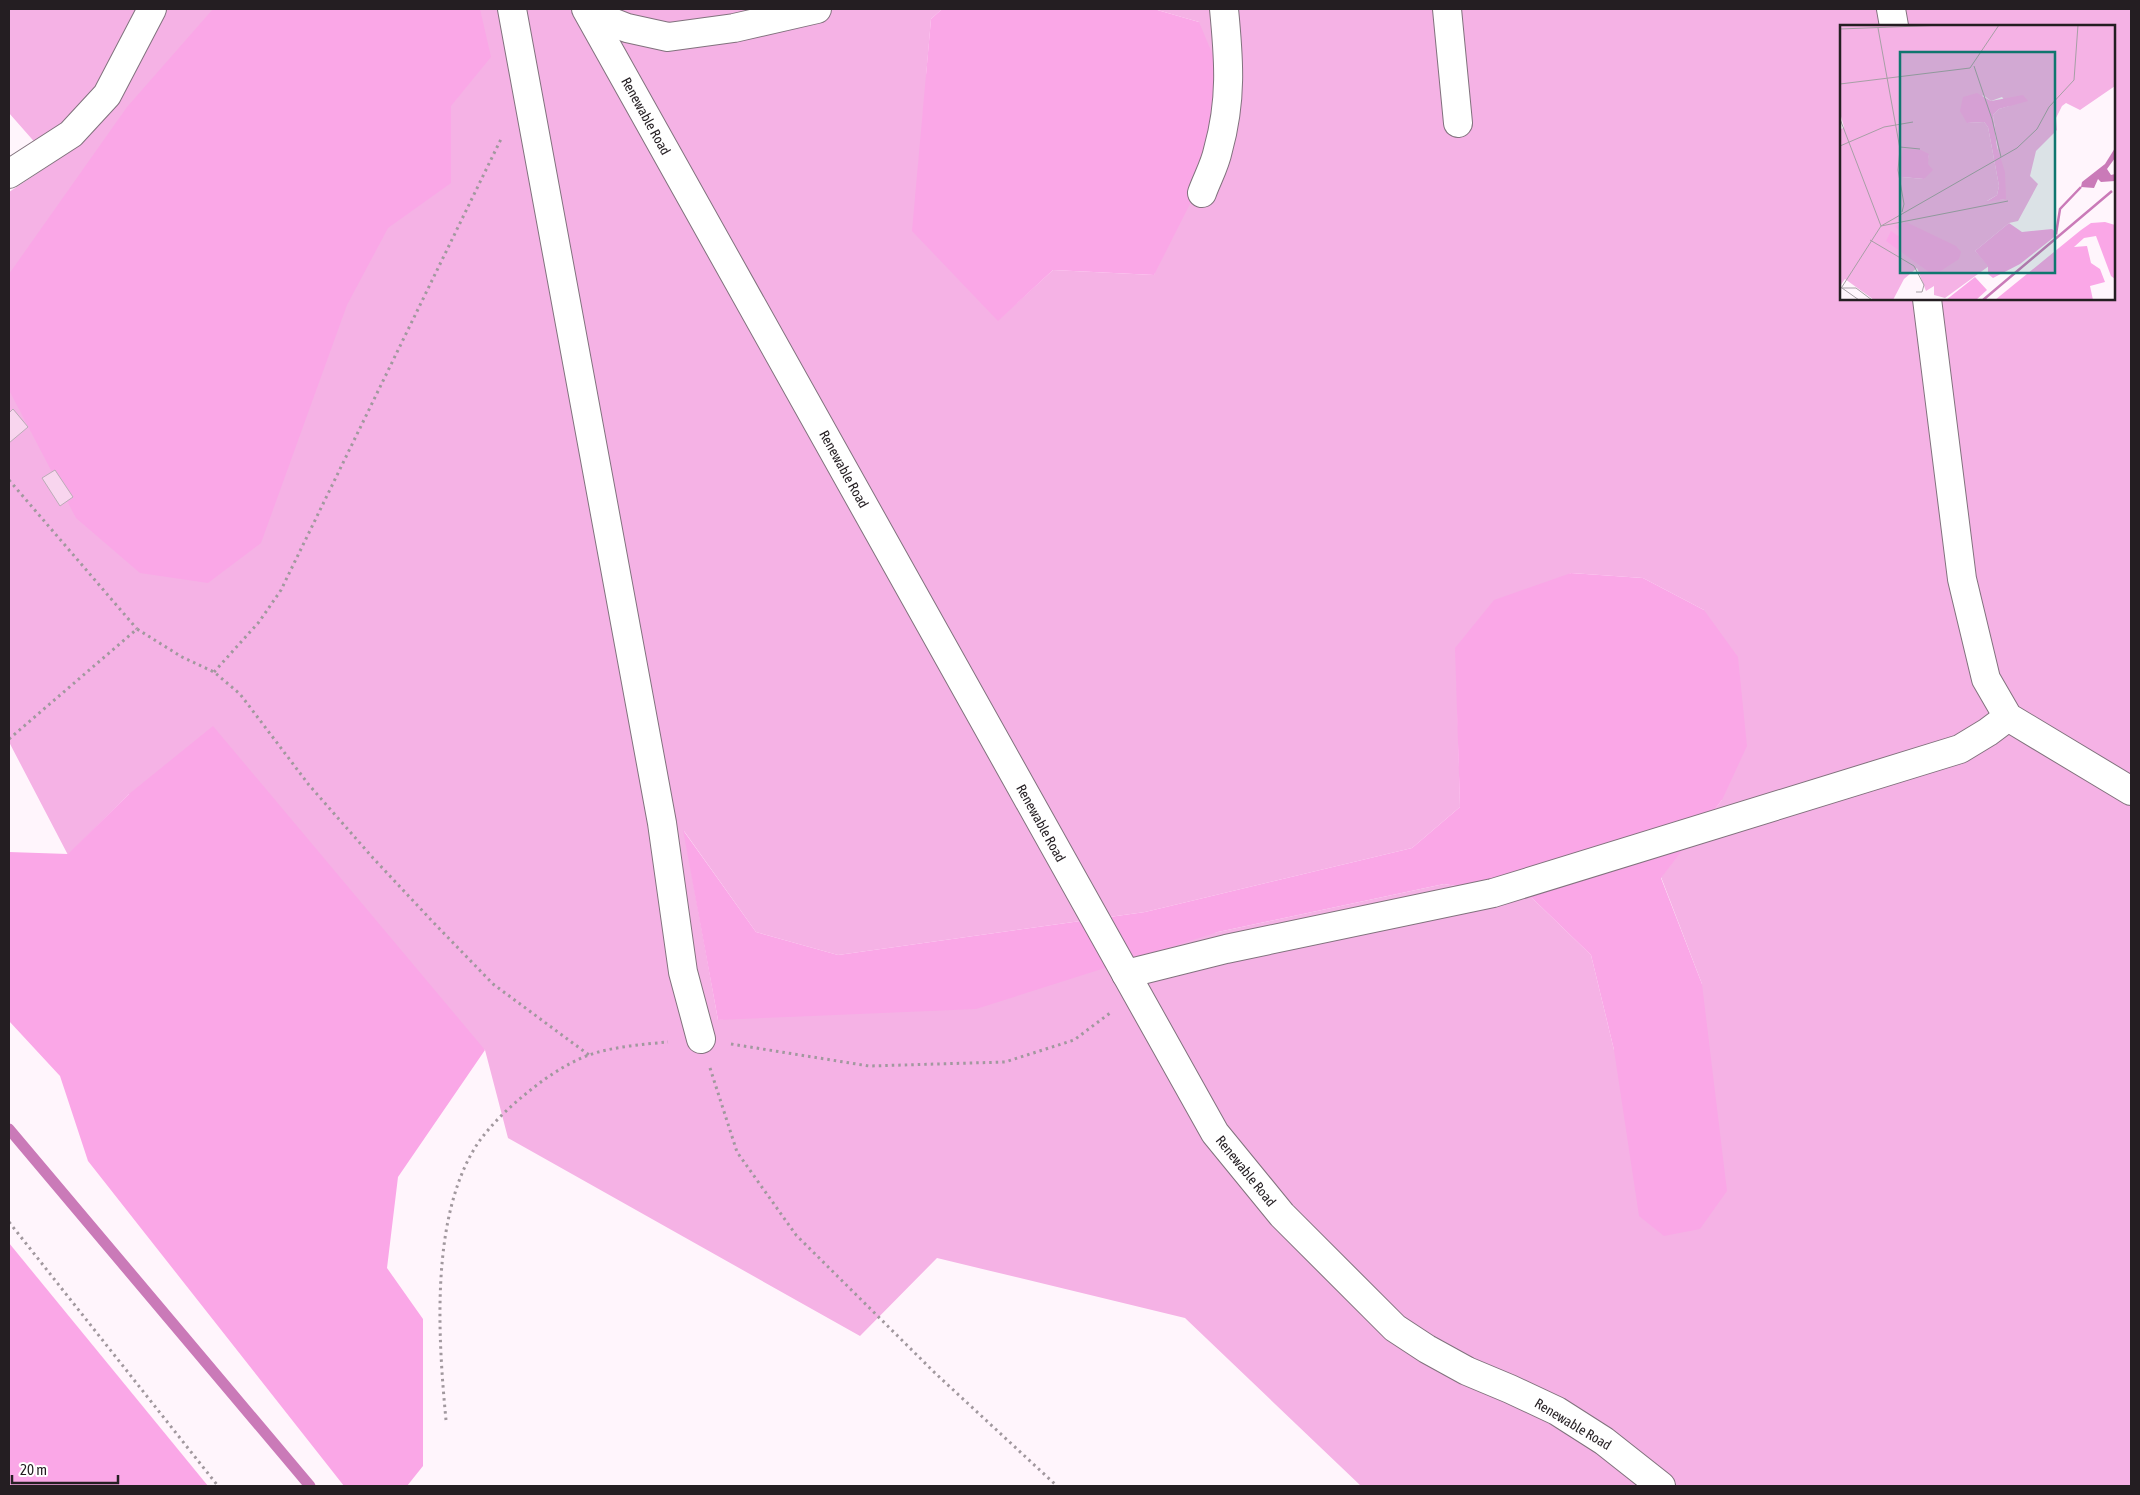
<svg xmlns="http://www.w3.org/2000/svg" width="2140" height="1495" font-family="'Asap Condensed',sans-serif">
<style>
.green{fill:#f5b2e5;fill-rule:evenodd}
.forest{fill:#faa7e7}
.lines{fill:none;stroke-linecap:round;stroke-linejoin:round}
.stream{stroke:#ca7ab8;stroke-width:11}
.building{fill:#f8d5ee;stroke:#bbacb7}
.minor-casing{stroke:#81727d;stroke-width:30}
.path{stroke:#a1989e;stroke-width:3;stroke-dasharray:2.5 4;stroke-linecap:butt}
.minor{stroke:#fff;stroke-width:28}
.labels{text-anchor:middle;dominant-baseline:central;stroke-width:4.5;stroke-linejoin:round;paint-order:stroke}
.street-label{font-size:14px;fill:#241e22;stroke:#fff}
.inset-river{fill:none;stroke:#ca7ab8;stroke-width:2.5}
.inset-road{fill:none;stroke:#a79fa5;stroke-width:1}
.view{fill:#0f766e;fill-opacity:0.15;stroke:#0f766e;stroke-width:2.5}
.inset-edge{fill:none;stroke:#241e22;stroke-width:2.5}
</style>
<rect width="100%" height="100%" fill="#fff5fc"/>
<path class="green" d="M9 9H942L931 19 926 77 998 320 1053 270 1154 275 1199 22 1154 9H2131V1486H1361L1185 1318 937 1258 860 1336 508 1138 485 1050 129 794 68 855 9 742V192L53 163 9 113ZM1841 26H2114V299H1841ZM1571 573 1643 578 1704 610 1722 800 1661 877 1702 984 1614 1050 1591 955 1532 898 1444 884 1218 932 718 1020 684 831 756 932 838 955 1145 912 1412 848 1460 807 1456 648Z"/>
<g class="forest">
<path d="M213 9H480L491 57 451 106V183L388 228 347 305 261 543 208 583 140 573 76 518 9 390V274L127 107Z"/>
<path d="M942 9H1154L1199 22 1225 84 1193 198 1154 275 1053 270 998 321 912 231 931 19Z"/>
<path d="M1571 573 1643 578 1704 610 1738 657 1747 746 1722 800 1661 878 1702 984 1727 1191 1700 1229 1664 1236 1639 1216 1614 1050 1591 955 1532 898 1444 884 1218 932 976 1009 718 1020 683 830 756 932 838 955 1145 912 1412 848 1460 807 1455 648 1494 600Z"/>
<path d="M213 726 485 1050 398 1177 387 1268 423 1319V1466L407 1486H344L88 1161 60 1076 9 1021V852L68 854 129 794Z"/>
<path d="M9 1243 208 1486H9Z"/>
</g>
<g class="lines">
<path class="stream" d="M9 1129 310 1486"/>
</g>
<g class="building">
<path d="M13 409 28 427 9 443V413Z"/>
<path d="M55 470 73 497 60 506 42 478Z"/>
</g>
<g class="lines">
<g class="minor-casing">
<g id="minor">
<path d="M512 9 662 823 683 972 701 1039"/>
<path d="M586 9 1215 1133 1282 1215 1395 1328 1427 1349 1467 1371 1510 1389 1557 1411 1604 1441 1661 1486"/>
<path d="M1447 9 1458 123"/>
<path d="M1891 9 1894 26"/>
<path d="M589 13 627 28 668 37 734 28 817 9"/>
<path d="M9 174 71 134 107 95 152 9"/>
<path d="M1202 193C1207 179 1215 165 1218 150 1232 100 1229 60 1224 9"/>
<path d="M1927 299 1962 579 1986 679 2008 717 2131 791"/>
<path d="M1126 974 1226 949 1493 893 1960 749 1988 732 2008 717"/>
</g>
</g>
<g class="path">
<path d="M9 480 137 629"/>
<path d="M214 672 259 622 281 590 502 137"/>
<path d="M9 739 137 629 182 657 214 672 240 694 309 785 373 858 432 921 493 984 589 1055"/>
<path d="M731 1044 869 1066 1005 1062 1074 1040 1110 1013"/>
<path d="M710 1068 737 1152 796 1235 935 1373 1057 1486"/>
<path d="M9 1222 218 1486"/>
<path d="M446 1420C438 1337 430 1215 478 1143 490 1126 506 1110 522 1097 542 1080 565 1064 589 1055 611 1047 644 1044 668 1042"/>
</g>
<use href="#minor" class="minor"/>
</g>
<g class="labels">
<g class="street-label">
<text transform="translate(646 116) rotate(61)">Renewable Road</text>
<text transform="translate(844 469) rotate(61)">Renewable Road</text>
<text transform="translate(1041 823) rotate(61)">Renewable Road</text>
<text transform="translate(1246 1171) rotate(51)">Renewable Road</text>
<text transform="translate(1573 1424) rotate(31)">Renewable Road</text>
</g>
</g>
<g transform="translate(1840 25)">
<rect width="275" height="275" fill="#fff5fc"/>
<path d="M0 0H275V61L240 85 226 78 222 81 216 93 217 105 196 126 190 151 198 159 178 196 169 198 135 226 149 241 105 273 94 270V261L86 266 77 243 64 254 53 275H34L5 254 0 261V105L4 102 0 88ZM143 70 151 76 162 72 169 81 159 84 153 90 165 174 147 176 157 170 159 161 148 102 144 97 127 98ZM89 129 84 154 62 152Z" fill="#f5b2e5" fill-rule="evenodd"/>
<path d="M137 68 151 76 183 70 188 76 159 84 153 90 157 122 165 147 166 174 146 177 157 170 159 161 148 102 144 97 127 98 120 86 123 72ZM63 124 81 125 89 129 88 139 93 145 84 154 62 152 58 147ZM66 197 116 221 121 227 119 234 96 249 89 247 46 216 51 206 58 211 61 208 55 201ZM265 197 275 200V254L271 251 256 211 244 213 234 222 247 221 251 238 260 244 265 257 250 261 253 275H155L241 205 251 198ZM169 198 182 207 212 204 218 209 180 239 153 253 148 249V241L135 226ZM135 252 147 265 136 275H106Z" fill="#faa7e7"/>
<path d="M275 123V133L267 144 271 150 275 149V156L261 157 258 154 254 163 241 162 242 157 265 139Z" fill="#ca7ab8"/>
<path class="inset-river" d="M216 209 220 184 241 162M143 275 272 166"/>
<path class="inset-road" d="M38 3 60 124 58 145 64 179 62 187M0 4 105 0M134 41 152 94 161 132M0 59 130 43 159 0M0 94 41 201 168 176M0 121 44 102 73 97M60 122 80 124M30 215 74 241 84 260 82 267H76M2 263H16L32 275M2 263 19 275M0 265 41 201 177 123 197 104 209 82 234 55 238 0"/>
<path class="view" d="M60 27H215V248H60Z"/>
<rect width="275" height="275" class="inset-edge"/>
</g>
<rect width="2140" height="1495" fill="none" stroke="#241e22" stroke-width="20"/>
<path d="M12 1475v8h106v-8" fill="none" stroke="#241e22" stroke-width="2.5"/>
<text x="20" y="1475" font-size="15" fill="#241e22" stroke="#ffffff" stroke-width="4" paint-order="stroke">20 m</text>
</svg>
